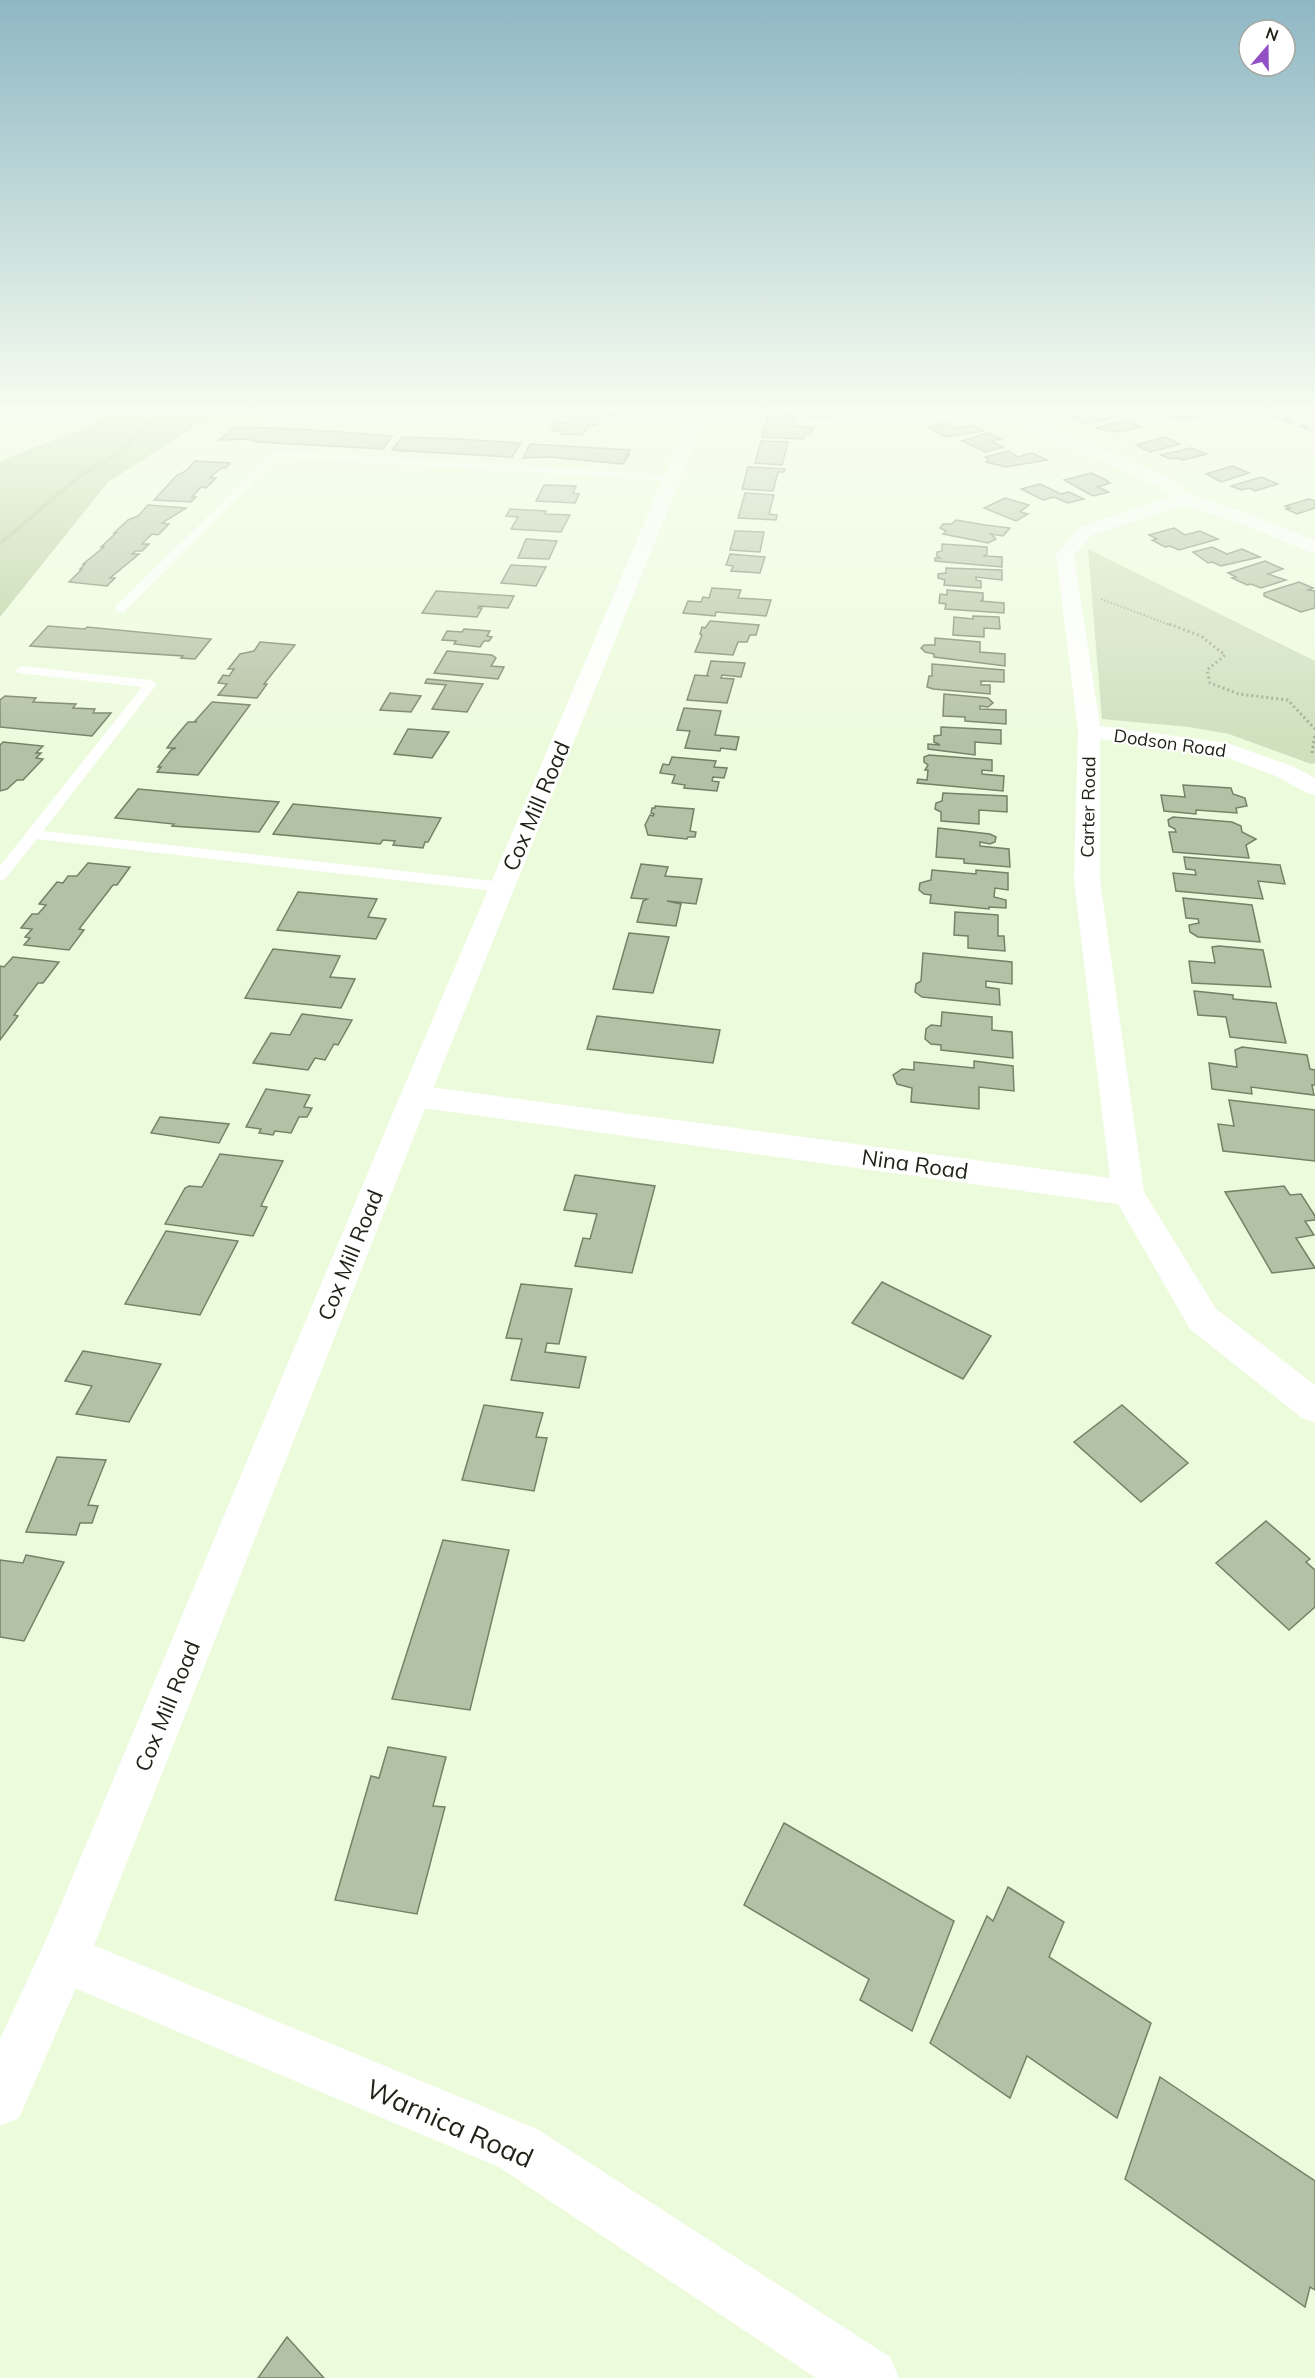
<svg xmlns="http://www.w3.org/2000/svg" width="1315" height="2378" font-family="Mulish,sans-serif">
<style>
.green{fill:#d0e0be}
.forest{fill:#b8ce9e}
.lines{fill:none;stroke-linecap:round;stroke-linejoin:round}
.stream{fill:#a7bc8d;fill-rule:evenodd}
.building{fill:#b3c1a4;stroke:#768267;stroke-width:1.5}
.path-far1{stroke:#9faa93;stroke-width:2;stroke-dasharray:1.5 2;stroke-linecap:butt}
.path{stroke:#9faa93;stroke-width:3;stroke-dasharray:2 3;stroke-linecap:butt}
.lane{fill:#fff;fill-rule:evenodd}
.street{fill:#fff;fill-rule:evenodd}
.secondary{fill:#fff;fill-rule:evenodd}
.rail-casing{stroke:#78816d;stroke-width:4}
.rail{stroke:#fff;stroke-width:2;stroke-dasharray:8;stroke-linecap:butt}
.labels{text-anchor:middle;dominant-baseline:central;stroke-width:4.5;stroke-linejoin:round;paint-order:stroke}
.far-street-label{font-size:18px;fill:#1e2318;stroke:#fff}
.street-label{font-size:22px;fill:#1e2318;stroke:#fff}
.near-street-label{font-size:27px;fill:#1e2318;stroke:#fff}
</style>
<rect width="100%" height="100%" fill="#edfbdd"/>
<path class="green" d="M1088 549 1315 661V763L1311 764 1229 734 1189 727 1102 719Z"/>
<path class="forest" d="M118 411H276L264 419 203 421 108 482 0 617V461L92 425Z"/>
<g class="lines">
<path class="stream" d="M162 411H170L151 423 125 452 82 477 0 546V541L78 475 121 450 147 421Z"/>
</g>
<g class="building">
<path d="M576 411H632L627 412 625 416 575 413Z"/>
<path d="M771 411H832L830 418 770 414Z"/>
<path d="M1098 411 1114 417 1085 424 1073 417Z"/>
<path d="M1180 411 1190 413 1197 415V418L1180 420 1171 417 1176 415 1169 412Z"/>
<path d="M570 416 600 418 596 425H589L583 435 561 434 562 431 551 430 556 422 567 423Z"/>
<path d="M768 416 795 418 793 426 813 428 811 434H804L803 439 762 437Z"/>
<path d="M1125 420 1140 427 1116 432 1095 428Z"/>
<path d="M945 423 957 428 971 425 984 431 947 437 927 427Z"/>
<path d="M234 427 298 429 392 436 383 449 257 442 248 439 220 440Z"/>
<path d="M987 433 1001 439 991 441 1003 447 985 452 962 441Z"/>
<path d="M402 437 459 439 521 443 512 457 392 450Z"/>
<path d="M1164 437 1180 444 1150 452 1136 445Z"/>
<path d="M761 441 788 442 782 465 755 463Z"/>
<path d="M530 444 630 450 627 455H629L623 464 550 457 523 458Z"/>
<path d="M1191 448 1207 454 1183 460 1177 458 1170 459 1161 455Z"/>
<path d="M1009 451 1018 457 1032 453 1047 460 1006 467 986 462 989 459 985 457Z"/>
<path d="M195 461 230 463 226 468H222L214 474 210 478H216L206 488 201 487 192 497H196L191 502 154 500 177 475 186 471Z"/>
<path d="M1232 466 1249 473 1221 482 1206 474Z"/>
<path d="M748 467 785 469 784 472H778L773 491 742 489Z"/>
<path d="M1091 473 1108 481 1107 482 1110 483 1098 487 1109 492 1093 496 1064 480Z"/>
<path d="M1261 477 1278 484 1255 491 1249 488 1241 490 1231 486Z"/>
<path d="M1040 484 1061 494 1069 492 1084 499 1068 503 1054 497 1043 500 1021 489Z"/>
<path d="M544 485 576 486 573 493 579 494 575 503 536 501Z"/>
<path d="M745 493 774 495 769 514 777 515 776 520 738 518Z"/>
<path d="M1005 498 1029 505 1020 512 1028 514 1016 521 984 508Z"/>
<path d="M1309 499 1315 501V508L1297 514 1286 509 1290 508 1285 506Z"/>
<path d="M148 505 186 508 162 523 169 524 158 535 152 534 142 544H149L142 551H136L132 554H139L110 578H115L107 586 69 582 82 569H80L85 564H83L104 547H101L116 533H114L128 520 138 516Z"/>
<path d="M510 509 546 511 545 514 570 515 561 532 511 529 518 517 506 516Z"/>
<path d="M956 520 985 525 1010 528 1003 536 991 534 996 539 988 543 943 534 946 531 940 528 943 524H952Z"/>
<path d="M1174 528 1185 535 1200 531 1218 539 1179 550 1170 546 1165 547 1152 540 1157 539 1149 535Z"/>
<path d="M735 531 764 532 760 552 730 550Z"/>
<path d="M526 539 557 541 549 559 518 558Z"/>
<path d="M942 544 987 547V554L984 556 1002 557V567L935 561V558H940L937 556V552L942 551Z"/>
<path d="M1212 547 1227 554 1242 549 1260 557 1221 566 1212 562 1208 563 1193 552Z"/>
<path d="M730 554 765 557 760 573 731 571 733 566 726 565Z"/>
<path d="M1265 561 1283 569 1268 574 1286 580 1261 588 1251 584 1247 585 1232 578 1236 577 1228 573Z"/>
<path d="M511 565 546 567 536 586 501 583Z"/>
<path d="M946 568 1002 570V580L976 577V580L981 581V588L944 585 945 580 938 578V574L946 573Z"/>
<path d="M1299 582 1313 588 1308 590 1315 591V608L1301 612 1264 596V593Z"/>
<path d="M712 588 741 590 738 598 771 600 766 616 716 612 715 616 683 613 688 601 701 602 703 597 709 598Z"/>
<path d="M947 590 983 593V600L980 601 1004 603V613L945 609 946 604 939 603 940 594 947 595Z"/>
<path d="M436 591 514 596 508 608 479 606 478 608H482L477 617 422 613Z"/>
<path d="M973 616 999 617 1000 629 984 628V637L953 635 954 617 973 619Z"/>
<path d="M710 621 759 625 756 635H750L747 642H738L733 655 695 652 702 635 700 634 702 627 705 628Z"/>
<path d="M48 626 85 629 87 627 211 639 195 659 181 658 183 656 30 646Z"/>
<path d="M464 629 490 631 487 636 492 637 489 641H484L480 647 454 644 456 641 442 640 447 631 462 632Z"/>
<path d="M935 638 980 642V652L1005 654V666L934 657V654L925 652 921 648 924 645H935Z"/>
<path d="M260 642 295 645 264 684H267L257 698 218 695 227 684 218 683 223 675 229 676 234 669H228L240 654 254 651Z"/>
<path d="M447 651 492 655 496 658 491 666 504 667 498 679 434 673Z"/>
<path d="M711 661 745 663 741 677 722 675 721 678 734 679 727 703 687 700 695 675 709 676 707 675Z"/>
<path d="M932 664 1004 670V682L981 681V685H990V694L933 689 927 687 929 676H932Z"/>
<path d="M427 679 483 684 467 712 432 709 446 685 425 683Z"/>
<path d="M390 693 421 696 411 712 380 710Z"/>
<path d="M944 694 988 698 993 703 988 707 980 706V709L1006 710V724L965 721V717L943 716Z"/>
<path d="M5 696 36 698 33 702 76 704 73 708 95 709 93 713H111L92 736 0 727V700Z"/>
<path d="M212 702 250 705 198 775 157 772 161 767H158L171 750 176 748H167L172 741 188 722H197L195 721Z"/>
<path d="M684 708 721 711 715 735 739 737 736 750 721 748 720 751 685 748 690 731 677 730Z"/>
<path d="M941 727 1001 730V744L975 742V755L928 749V744L940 745 934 742V736L941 735Z"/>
<path d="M408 729 449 732 432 758 394 754Z"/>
<path d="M3 742 43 746 36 753H41L36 758 43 759 23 780H17L7 789 0 791V745Z"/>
<path d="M929 755 992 760V771L982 770V774L1004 776 1003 791 917 783 918 779 927 780 928 770H925L928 765 924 762V757Z"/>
<path d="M672 757 716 761 714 767 727 768 724 778 713 777 712 781 719 782 717 791 684 788 685 785 672 783 675 775 660 773 663 764 669 765Z"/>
<path d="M1183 785 1231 788 1233 794 1245 798 1247 806 1236 808 1237 813 1196 810V814L1164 811 1161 795 1185 797Z"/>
<path d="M138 789 279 802 259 832 172 826 174 824 115 818Z"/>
<path d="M943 793 1007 796V812L979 810V824L941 821V812L935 809 936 803 942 801Z"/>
<path d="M293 804 441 818 428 842H425L423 848 393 845 395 841 383 840 380 844 273 834Z"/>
<path d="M655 806 694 809 690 831 696 832 695 837H688L687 839 648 835 645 825 650 815 653 816 654 814 651 813 652 808H655Z"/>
<path d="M1173 817 1232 822 1241 826 1242 832 1256 839 1246 845 1249 858 1173 852 1169 832H1176L1175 829 1169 826 1168 820Z"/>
<path d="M938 828 990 834 996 837 995 842 990 844 980 842V846L1009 849 1010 867 964 863V859L936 857Z"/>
<path d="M1184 857 1280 865 1285 884 1258 881 1263 899 1176 891 1173 873 1196 875 1195 870 1186 869Z"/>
<path d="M88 863 130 867 117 885H113L79 929 84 930 69 950 24 945 30 938 25 937 32 929 21 928 32 914H38L46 905 39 904 57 882 63 883 68 876H77Z"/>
<path d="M641 864 668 867 665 876 702 879 696 904 667 901 681 904 676 926 637 922 643 901 647 899 631 898Z"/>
<path d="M932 870 976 874V870L1008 873V890L995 888 994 897 1006 900V908L989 907V909L930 903 931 895 924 894 919 890 920 883 931 880Z"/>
<path d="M298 892 377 899 368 917 386 919 376 939 277 930Z"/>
<path d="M1183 898 1252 905 1260 942 1198 937 1190 932 1189 925 1199 923 1198 919 1186 918Z"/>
<path d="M955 912 998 915V936H1004L1005 951 968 948V936L954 935Z"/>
<path d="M629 933 669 937 653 993 613 989Z"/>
<path d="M1219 946 1263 950 1271 987 1192 983 1189 961 1215 963 1212 947Z"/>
<path d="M273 949 340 956 330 977 355 979 341 1008 245 998Z"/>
<path d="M923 953 1012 962V984L986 981V987L999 989 1000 1005 922 997 915 992 916 984 921 981Z"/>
<path d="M13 957 59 962 43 983H38L14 1015 18 1016 0 1040V966L4 967Z"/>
<path d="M1194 991 1233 995V999L1276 1003 1286 1043 1230 1037 1226 1017 1198 1015Z"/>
<path d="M942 1012 992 1017V1030L1012 1032 1013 1058 941 1050V1045L931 1044 925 1039 926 1029 931 1025 941 1026Z"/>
<path d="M302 1014 352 1020 338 1045 334 1044 325 1060 315 1058 308 1070 253 1063 271 1033 290 1035Z"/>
<path d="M597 1016 720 1030 713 1063 587 1049Z"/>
<path d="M1242 1047 1307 1055 1310 1069 1315 1070V1085H1312L1314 1095 1251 1087 1252 1094 1212 1089 1209 1063 1237 1067 1235 1050Z"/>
<path d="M974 1061 1013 1066 1014 1091 979 1087V1109L911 1102 912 1088 897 1084 893 1075 902 1069 914 1070V1062L974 1068Z"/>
<path d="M266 1089 310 1095 304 1107 312 1108 307 1117H299L291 1133 275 1131 273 1135 259 1133 261 1129 246 1127Z"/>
<path d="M1229 1100 1315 1110V1161L1223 1151 1218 1124 1234 1126Z"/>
<path d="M160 1117 229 1124 219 1143 151 1133Z"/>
<path d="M220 1154 283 1161 261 1206 267 1207 253 1236 165 1224 185 1188 189 1186 202 1187Z"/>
<path d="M575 1175 655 1186 632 1273 575 1266 583 1238 590 1239 597 1214 564 1210Z"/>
<path d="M1284 1186 1290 1195 1301 1194 1315 1216V1220L1305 1221 1314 1235 1296 1238 1315 1268 1272 1273 1225 1192Z"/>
<path d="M166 1231 238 1241 200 1315 125 1304Z"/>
<path d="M882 1282 991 1336 963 1379 852 1323Z"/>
<path d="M521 1284 572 1289 559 1344 547 1343 545 1352 586 1357 579 1388 511 1380 522 1339 506 1338Z"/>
<path d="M83 1351 161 1364 129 1422 76 1414 92 1386 65 1381Z"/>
<path d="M484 1405 543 1413 536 1437 547 1438 534 1491 462 1480Z"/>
<path d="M1122 1405 1188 1463 1141 1502 1074 1442Z"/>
<path d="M57 1457 106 1460 88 1505 98 1506 92 1523H80L76 1535 26 1532Z"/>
<path d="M1266 1521 1310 1559 1306 1562 1315 1570V1607L1289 1630 1216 1563Z"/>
<path d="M443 1540 509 1550 470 1710 392 1699Z"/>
<path d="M26 1555 64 1562 24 1641 0 1637V1560L23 1563Z"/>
<path d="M388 1747 446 1757 433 1806 445 1807 417 1914 335 1900 371 1776 379 1778Z"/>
<path d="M784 1823 954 1921 912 2031 860 2000 869 1979 744 1905Z"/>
<path d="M1008 1887 1064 1922 1049 1957 1151 2023 1117 2118 1027 2056 1010 2098 930 2043 987 1916 993 1921Z"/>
<path d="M1160 2077 1315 2181V2290L1310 2287 1305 2307 1125 2179Z"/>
<path d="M287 2337 324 2378H258Z"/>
</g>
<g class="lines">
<path class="path-far1" d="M1101 599 1173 626"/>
<g class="path">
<path d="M1169 624 1201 636 1225 655 1207 670 1210 683 1239 694 1288 700 1315 729"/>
<path d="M1312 753 1315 734"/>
</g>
<g class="lane">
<path d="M275 451 672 475 677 478 672 481 277 457 124 612H116V606Z"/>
<path d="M22 666 151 680 157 684 43 831 502 882 510 887 502 892 37 839 5 879 0 881V866L142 687 18 673 16 670Z"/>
</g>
<g class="street">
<path d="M993 411H1014L1174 480 1190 495 1249 514 1315 541V554L1237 522 1184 505 1092 535 1074 555 1100 726 1227 743 1292 766 1315 778V795L1307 793 1276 776 1223 756 1100 739V880L1144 1192 1216 1309 1315 1385V1423L1302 1418 1190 1329 1118 1204 415 1107 404 1103 400 1096 404 1089 415 1085 1110 1178 1074 880 1078 731 1056 554 1080 527 1172 497 1162 488 995 414Z"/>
<path d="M64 1933 537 2129 890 2357 899 2378H816L499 2167 46 1976 39 1958 46 1940Z"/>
</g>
<path class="secondary" d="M692 411H708L430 1096 89 1958 19 2118 0 2126V2039L46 1940 400 1096Z"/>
<g class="rail-casing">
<path id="rail" d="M1262 411 1315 431"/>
</g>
<use href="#rail" class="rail"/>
</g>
<linearGradient id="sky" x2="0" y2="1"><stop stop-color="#8eb7c4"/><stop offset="0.55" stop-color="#f7fdf0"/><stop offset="1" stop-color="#f7fdf0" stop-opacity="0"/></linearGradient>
<rect width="1315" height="744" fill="url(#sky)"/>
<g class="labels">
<g class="far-street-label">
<text transform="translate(1170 743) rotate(8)">Dodson Road</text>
<text transform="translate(1088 807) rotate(-89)">Carter Road</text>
</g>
<g class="street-label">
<text transform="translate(536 806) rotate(-67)">Cox Mill Road</text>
<text transform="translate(915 1164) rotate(8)">Nina Road</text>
<text transform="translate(350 1255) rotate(-68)">Cox Mill Road</text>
<text transform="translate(167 1706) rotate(-68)">Cox Mill Road</text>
</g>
<g class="near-street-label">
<text transform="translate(450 2123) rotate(24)">Warnica Road</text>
</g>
</g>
<g transform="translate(1267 48) rotate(20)"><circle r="28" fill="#ffffff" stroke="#a5a7a3" stroke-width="1.5"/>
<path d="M0-4.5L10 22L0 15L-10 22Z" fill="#9250c5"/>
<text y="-9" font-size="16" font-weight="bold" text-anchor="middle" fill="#1e2318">N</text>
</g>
</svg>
